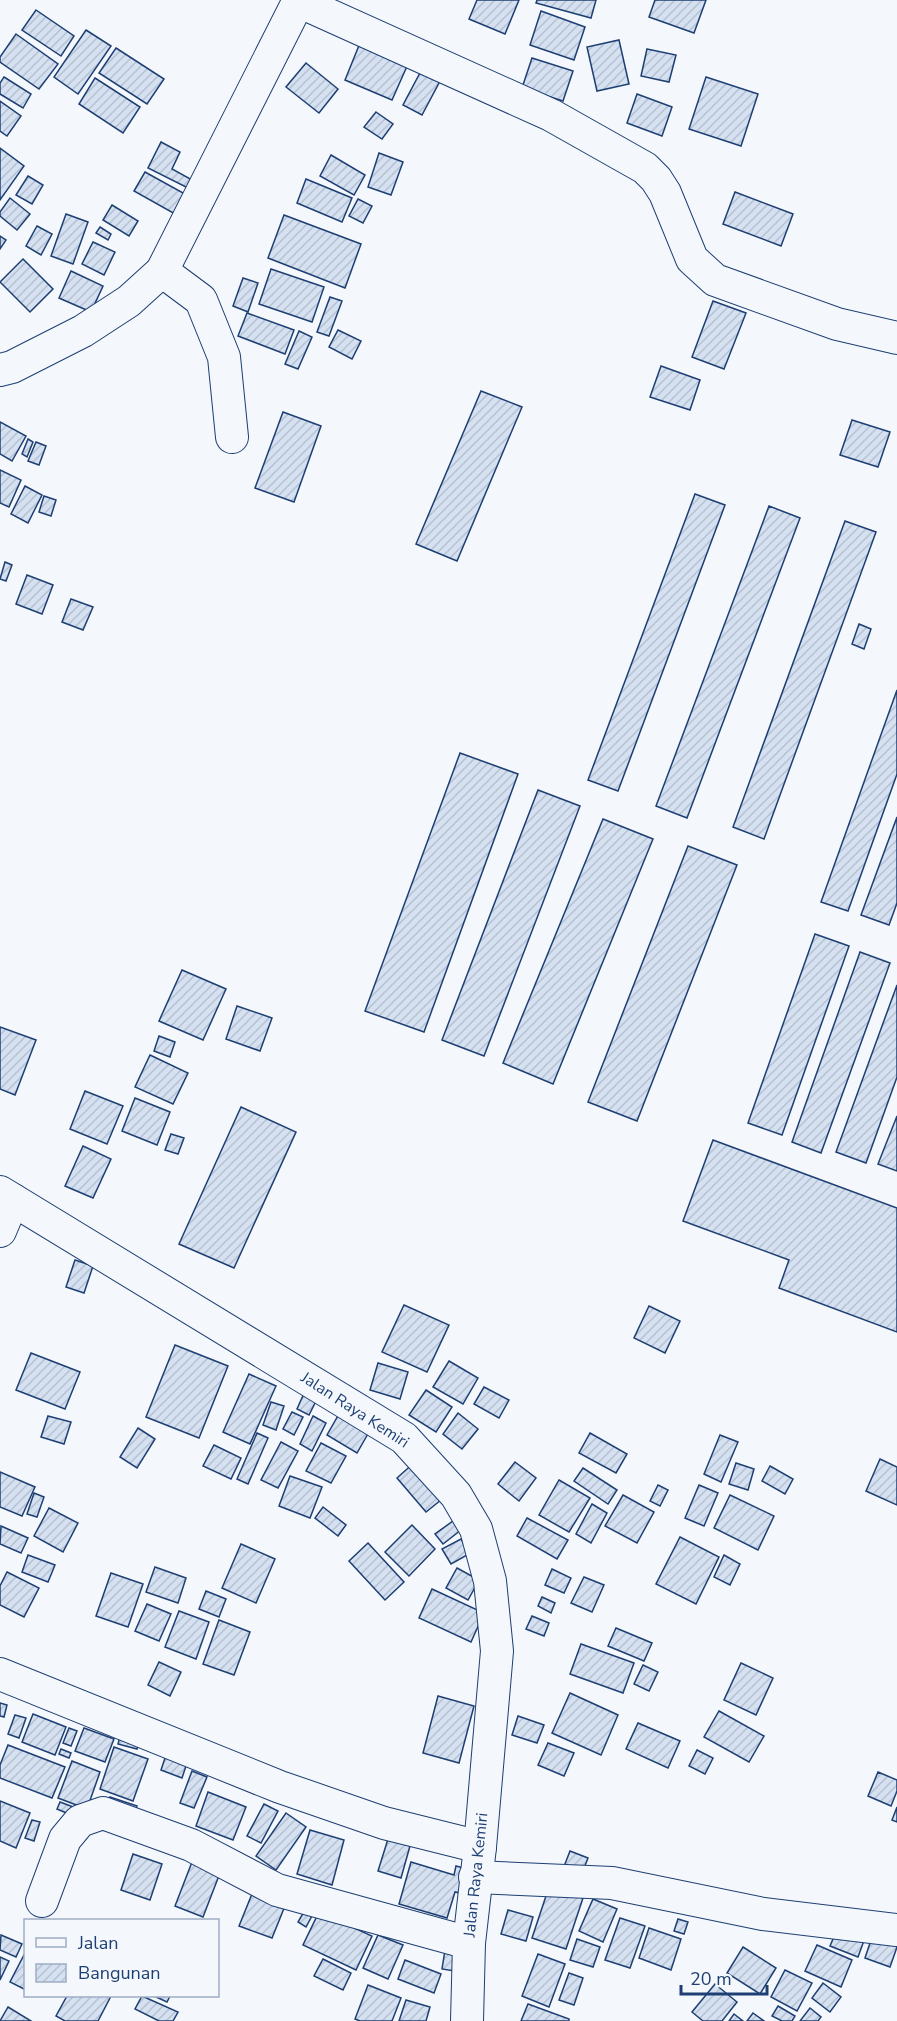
<svg xmlns="http://www.w3.org/2000/svg" width="897" height="2021" font-family="'Nunito Sans',sans-serif">
<style>
.building{fill:url(#building-hatch);stroke:#1d3f73;stroke-width:1.5}
.lines{fill:none;stroke-linecap:round;stroke-linejoin:round}
.minor-casing{stroke:#1d3f73;stroke-width:34}
.minor{stroke:#f4f7fb;stroke-width:32}
.labels{text-anchor:middle;dominant-baseline:central;stroke-width:4.5;stroke-linejoin:round;paint-order:stroke}
.street-label{font-size:16px;fill:#1d3f73;stroke:#f4f7fb}
</style>
<defs>
<pattern id="building-hatch" width="6" height="6" patternUnits="userSpaceOnUse" patternTransform="scale(1.5)"><rect width="6" height="6" fill="#d5e0f0"/><path d="M-1 1l2-2M0 6l6-6M5 7l2-2" fill="none" stroke="#b6c1d1"/></pattern>
</defs>
<rect width="100%" height="100%" fill="#f4f7fb"/>
<g class="building">
<path d="M477 0H519L505 34 469 19Z"/>
<path d="M537 0H596L591 18 536 3Z"/>
<path d="M655 0H706L694 33 649 17Z"/>
<path d="M36 10 74 36 61 56 22 30Z"/>
<path d="M541 11 585 27 574 60 530 45Z"/>
<path d="M86 30 111 46 78 94 54 77Z"/>
<path d="M16 34 58 64 39 89 0 62V57Z"/>
<path d="M619 40 629 84 597 91 587 47Z"/>
<path d="M360 43 408 64 392 100 345 80Z"/>
<path d="M116 48 164 79 147 104 99 73Z"/>
<path d="M647 49 676 55 669 82 641 76Z"/>
<path d="M532 58 573 71 563 101 522 88Z"/>
<path d="M306 63 338 89 319 113 286 87Z"/>
<path d="M421 71 440 81 422 115 403 105Z"/>
<path d="M4 77 31 94 23 108 0 94V83Z"/>
<path d="M706 77 758 94 741 146 689 129Z"/>
<path d="M95 78 140 107 123 133 79 104Z"/>
<path d="M637 94 672 107 662 136 627 123Z"/>
<path d="M0 101 21 116 7 136 0 131Z"/>
<path d="M376 112 393 124 382 139 364 127Z"/>
<path d="M161 142 180 152 172 169 194 181 190 189 148 168Z"/>
<path d="M0 148 24 166 0 200Z"/>
<path d="M379 153 403 162 391 195 368 187Z"/>
<path d="M331 155 365 175 354 195 320 176Z"/>
<path d="M145 172 185 194 175 214 134 191Z"/>
<path d="M28 176 43 185 32 204 16 195Z"/>
<path d="M306 179 352 198 342 222 297 203Z"/>
<path d="M735 192 793 214 781 246 723 224Z"/>
<path d="M10 198 30 214 17 230 0 216V212Z"/>
<path d="M358 199 372 206 363 223 349 216Z"/>
<path d="M112 205 138 221 129 236 103 220Z"/>
<path d="M66 214 88 222 73 264 51 256Z"/>
<path d="M284 215 361 244 345 288 268 258Z"/>
<path d="M37 226 52 234 41 255 26 246Z"/>
<path d="M100 227 111 234 108 240 96 233Z"/>
<path d="M0 236 6 240 0 249Z"/>
<path d="M93 242 115 252 104 275 82 264Z"/>
<path d="M23 259 53 289 30 312 0 282Z"/>
<path d="M271 269 324 287 312 322 259 304Z"/>
<path d="M71 271 103 286 91 312 59 298Z"/>
<path d="M243 278 258 283 248 312 233 306Z"/>
<path d="M330 297 342 301 329 336 317 332Z"/>
<path d="M713 301 746 313 724 369 692 357Z"/>
<path d="M247 313 294 330 285 354 238 336Z"/>
<path d="M338 330 361 341 352 359 329 347Z"/>
<path d="M299 331 312 337 298 369 285 364Z"/>
<path d="M661 366 700 380 690 410 650 397Z"/>
<path d="M481 391 522 407 457 561 416 544Z"/>
<path d="M283 412 321 426 294 502 255 488Z"/>
<path d="M852 420 890 432 878 467 840 455Z"/>
<path d="M0 422 26 436 12 461 0 454Z"/>
<path d="M28 439 33 442 27 457 22 454Z"/>
<path d="M36 442 46 446 39 465 28 461Z"/>
<path d="M0 470 21 480 9 507 0 503Z"/>
<path d="M25 486 42 495 28 523 11 514Z"/>
<path d="M695 494 725 505 618 791 588 780Z"/>
<path d="M44 496 56 500 51 516 39 512Z"/>
<path d="M769 506 800 518 687 818 656 806Z"/>
<path d="M845 521 876 532 764 839 733 827Z"/>
<path d="M5 562 12 565 6 581 0 579Z"/>
<path d="M27 575 53 585 42 614 16 604Z"/>
<path d="M71 599 93 607 83 630 62 622Z"/>
<path d="M859 624 871 629 864 649 852 644Z"/>
<path d="M897 690V774L848 911 821 902Z"/>
<path d="M460 753 518 774 424 1032 365 1011Z"/>
<path d="M538 790 580 806 484 1056 442 1040Z"/>
<path d="M897 817V903L889 925 861 915Z"/>
<path d="M603 819 653 839 553 1084 503 1063Z"/>
<path d="M688 846 737 865 637 1121 588 1102Z"/>
<path d="M815 934 849 946 782 1135 748 1123Z"/>
<path d="M860 952 890 963 821 1153 792 1142Z"/>
<path d="M182 970 226 989 203 1040 159 1021Z"/>
<path d="M897 985V1077L866 1163 836 1152Z"/>
<path d="M237 1006 272 1018 260 1051 226 1039Z"/>
<path d="M0 1027 36 1040 15 1095 0 1089Z"/>
<path d="M159 1036 175 1042 170 1057 154 1051Z"/>
<path d="M150 1055 188 1073 173 1104 135 1087Z"/>
<path d="M85 1091 123 1106 107 1144 70 1129Z"/>
<path d="M135 1098 170 1112 157 1145 122 1131Z"/>
<path d="M241 1107 296 1132 234 1268 179 1244Z"/>
<path d="M897 1116V1171L878 1164Z"/>
<path d="M171 1134 184 1138 178 1154 165 1150Z"/>
<path d="M713 1140 897 1208V1332L779 1288 789 1260 683 1221Z"/>
<path d="M83 1146 111 1159 93 1198 65 1186Z"/>
<path d="M75 1260 93 1266 84 1293 66 1287Z"/>
<path d="M404 1305 449 1325 427 1372 382 1352Z"/>
<path d="M649 1306 680 1321 665 1353 634 1338Z"/>
<path d="M175 1345 228 1366 199 1438 146 1417Z"/>
<path d="M31 1353 80 1372 65 1409 16 1390Z"/>
<path d="M449 1361 478 1378 463 1404 433 1387Z"/>
<path d="M378 1363 408 1372 400 1399 370 1390Z"/>
<path d="M249 1374 276 1386 250 1444 223 1432Z"/>
<path d="M484 1387 509 1400 499 1418 474 1404Z"/>
<path d="M306 1389 319 1395 309 1415 297 1409Z"/>
<path d="M426 1390 452 1407 436 1432 409 1415Z"/>
<path d="M271 1402 284 1406 276 1430 263 1425Z"/>
<path d="M343 1407 373 1425 357 1453 327 1435Z"/>
<path d="M292 1412 303 1417 294 1435 283 1429Z"/>
<path d="M458 1413 478 1429 462 1449 443 1434Z"/>
<path d="M48 1416 71 1422 64 1444 41 1437Z"/>
<path d="M313 1416 326 1423 312 1451 300 1444Z"/>
<path d="M138 1428 155 1439 137 1468 120 1457Z"/>
<path d="M257 1433 268 1438 248 1484 237 1479Z"/>
<path d="M590 1433 627 1454 616 1473 579 1453Z"/>
<path d="M720 1435 738 1442 721 1482 704 1474Z"/>
<path d="M281 1442 298 1451 278 1488 261 1480Z"/>
<path d="M321 1443 346 1456 331 1483 306 1471Z"/>
<path d="M214 1445 241 1458 231 1479 203 1466Z"/>
<path d="M880 1459 897 1467V1505L866 1491Z"/>
<path d="M416 1461 446 1496 426 1512 397 1478Z"/>
<path d="M515 1462 536 1478 519 1501 498 1484Z"/>
<path d="M736 1463 754 1469 748 1490 729 1484Z"/>
<path d="M770 1466 793 1479 785 1494 762 1481Z"/>
<path d="M583 1468 617 1490 608 1504 574 1481Z"/>
<path d="M0 1472 35 1487 22 1516 0 1507Z"/>
<path d="M290 1476 322 1487 310 1518 279 1506Z"/>
<path d="M559 1480 590 1498 569 1532 539 1515Z"/>
<path d="M658 1485 668 1490 660 1506 650 1501Z"/>
<path d="M699 1485 718 1493 704 1526 685 1518Z"/>
<path d="M34 1493 44 1497 37 1517 27 1514Z"/>
<path d="M623 1495 654 1512 637 1543 605 1526Z"/>
<path d="M730 1495 774 1516 758 1550 714 1528Z"/>
<path d="M592 1504 607 1513 591 1543 576 1534Z"/>
<path d="M323 1507 346 1525 338 1536 315 1518Z"/>
<path d="M49 1508 78 1523 63 1552 34 1536Z"/>
<path d="M527 1518 568 1540 557 1559 517 1536Z"/>
<path d="M453 1521 461 1530 443 1544 435 1534Z"/>
<path d="M412 1525 435 1549 409 1576 385 1552Z"/>
<path d="M1 1526 28 1538 21 1553 0 1544Z"/>
<path d="M680 1537 719 1557 696 1604 656 1584Z"/>
<path d="M461 1539 469 1554 451 1564 442 1549Z"/>
<path d="M368 1543 404 1582 385 1600 349 1561Z"/>
<path d="M241 1544 275 1559 256 1603 222 1588Z"/>
<path d="M28 1555 55 1565 48 1582 22 1572Z"/>
<path d="M724 1555 740 1564 730 1585 714 1577Z"/>
<path d="M155 1567 186 1578 178 1603 146 1592Z"/>
<path d="M457 1568 479 1580 468 1600 446 1588Z"/>
<path d="M552 1569 571 1578 564 1593 545 1585Z"/>
<path d="M7 1572 39 1588 24 1617 0 1605V1586Z"/>
<path d="M111 1573 143 1584 128 1627 96 1616Z"/>
<path d="M584 1577 604 1585 592 1612 571 1603Z"/>
<path d="M432 1589 484 1613 471 1642 419 1618Z"/>
<path d="M206 1591 226 1599 219 1617 199 1609Z"/>
<path d="M542 1597 555 1603 551 1613 538 1606Z"/>
<path d="M147 1604 171 1614 159 1641 135 1631Z"/>
<path d="M179 1611 209 1622 196 1659 165 1647Z"/>
<path d="M532 1616 549 1623 544 1636 526 1629Z"/>
<path d="M219 1620 250 1632 234 1675 203 1664Z"/>
<path d="M616 1628 652 1643 644 1661 608 1646Z"/>
<path d="M581 1644 634 1663 623 1693 570 1674Z"/>
<path d="M159 1662 181 1672 170 1696 148 1685Z"/>
<path d="M741 1663 773 1678 756 1715 724 1700Z"/>
<path d="M643 1665 658 1672 649 1691 634 1684Z"/>
<path d="M570 1693 618 1715 601 1755 552 1733Z"/>
<path d="M438 1696 474 1706 459 1763 423 1753Z"/>
<path d="M0 1703 7 1705 4 1717 0 1716Z"/>
<path d="M719 1711 764 1736 749 1762 704 1737Z"/>
<path d="M33 1714 66 1727 55 1755 22 1742Z"/>
<path d="M15 1715 26 1718 19 1738 8 1734Z"/>
<path d="M518 1716 544 1725 537 1743 512 1735Z"/>
<path d="M638 1723 680 1741 668 1768 626 1749Z"/>
<path d="M69 1728 77 1731 71 1746 63 1743Z"/>
<path d="M84 1728 114 1739 105 1762 75 1751Z"/>
<path d="M121 1733 140 1739 137 1749 118 1744Z"/>
<path d="M548 1743 574 1753 564 1776 538 1765Z"/>
<path d="M8 1745 65 1767 52 1798 0 1778V1765Z"/>
<path d="M114 1747 148 1759 133 1801 100 1789Z"/>
<path d="M61 1749 71 1753 69 1758 59 1754Z"/>
<path d="M697 1750 713 1758 705 1774 689 1766Z"/>
<path d="M167 1752 188 1760 182 1778 161 1770Z"/>
<path d="M72 1761 100 1772 87 1809 58 1798Z"/>
<path d="M192 1771 207 1777 194 1808 180 1803Z"/>
<path d="M878 1772 897 1780V1791L891 1806 868 1796Z"/>
<path d="M208 1792 246 1807 233 1840 196 1826Z"/>
<path d="M110 1797 137 1806 134 1816 107 1807Z"/>
<path d="M0 1801 30 1813 16 1848 0 1841Z"/>
<path d="M60 1802 84 1811 81 1819 57 1809Z"/>
<path d="M264 1804 278 1811 261 1843 247 1836Z"/>
<path d="M897 1807V1822L892 1820Z"/>
<path d="M286 1813 306 1827 276 1870 256 1856Z"/>
<path d="M32 1820 40 1822 34 1841 25 1838Z"/>
<path d="M310 1830 344 1840 332 1885 297 1874Z"/>
<path d="M388 1839 410 1846 401 1878 378 1871Z"/>
<path d="M570 1851 588 1858 581 1876 563 1869Z"/>
<path d="M133 1854 162 1864 150 1900 121 1890Z"/>
<path d="M192 1862 220 1873 203 1917 175 1906Z"/>
<path d="M411 1862 454 1875 456 1866 471 1870 464 1894 455 1892 447 1918 399 1904Z"/>
<path d="M549 1887 583 1898 566 1949 532 1938Z"/>
<path d="M254 1889 287 1901 272 1938 239 1926Z"/>
<path d="M593 1899 617 1909 603 1942 579 1931Z"/>
<path d="M305 1910 313 1914 306 1927 298 1922Z"/>
<path d="M508 1910 533 1917 526 1941 501 1934Z"/>
<path d="M319 1912 372 1936 356 1970 303 1945Z"/>
<path d="M620 1918 645 1926 630 1968 605 1960Z"/>
<path d="M678 1919 688 1922 684 1934 674 1931Z"/>
<path d="M839 1925 866 1935 858 1957 830 1946Z"/>
<path d="M649 1928 681 1939 671 1970 639 1958Z"/>
<path d="M874 1931 897 1939V1947L890 1967 865 1958Z"/>
<path d="M1 1935 22 1944 16 1957 0 1950Z"/>
<path d="M378 1935 403 1945 388 1979 363 1968Z"/>
<path d="M577 1939 600 1947 593 1967 570 1960Z"/>
<path d="M446 1944 463 1946 460 1972 442 1969Z"/>
<path d="M817 1945 852 1960 841 1987 805 1971Z"/>
<path d="M743 1947 776 1968 760 1994 727 1973Z"/>
<path d="M26 1951V1990L10 1982Z"/>
<path d="M538 1954 565 1964 549 2007 522 1996Z"/>
<path d="M0 1957 9 1961 0 1980Z"/>
<path d="M323 1959 351 1973 343 1990 314 1976Z"/>
<path d="M405 1960 441 1974 434 1993 398 1979Z"/>
<path d="M785 1970 812 1983 797 2011 771 1997Z"/>
<path d="M569 1973 583 1978 574 2005 559 2000Z"/>
<path d="M823 1983 841 1997 830 2012 812 1998Z"/>
<path d="M715 1984 737 2002 722 2021H703L692 2012Z"/>
<path d="M368 1985 401 1998 392 2021H360L355 2019Z"/>
<path d="M67 1996H111L98 2021H65L56 2016Z"/>
<path d="M142 1996 178 2012 173 2021H159L135 2009Z"/>
<path d="M154 1996H170L167 2002Z"/>
<path d="M406 2000 430 2007 426 2021H399Z"/>
<path d="M528 2004 569 2019V2021H521Z"/>
<path d="M778 2006 795 2016 792 2021H782L772 2016Z"/>
<path d="M8 2007 31 2021H0Z"/>
<path d="M810 2008 821 2017 818 2021H800Z"/>
<path d="M753 2013 764 2021H747Z"/>
<path d="M734 2014 743 2021H729Z"/>
</g>
<g class="lines">
<g class="minor-casing">
<g id="minor">
<path d="M298 1 551 115 645 168 656 179 665 193 692 259 715 280 837 324 897 338"/>
<path d="M162 271 201 300 224 357 232 437"/>
<path d="M0 370 12 367 83 331 129 301 162 271 299 0"/>
<path d="M0 1192 404 1438 456 1495 476 1529 490 1581 497 1651 480 1847 469 1943 467 2021"/>
<path d="M0 1231 13 1200"/>
<path d="M0 1674 280 1787 384 1823 480 1847"/>
<path d="M475 1877 612 1883 763 1914 897 1930"/>
<path d="M42 1901 65 1839 80 1821 103 1813 191 1845 277 1890 469 1943"/>
</g>
</g>
<use href="#minor" class="minor"/>
</g>
<g class="labels">
<g class="street-label">
<text transform="translate(355 1410) rotate(33)">Jalan Raya Kemiri</text>
<text transform="translate(476 1875) rotate(-84)">Jalan Raya Kemiri</text>
</g>
</g>
<rect x="24" y="1919" width="195" height="78" fill="#f4f7fb" stroke="#9eadc5" stroke-width="1.5"/>
<rect x="36" y="1938" width="30" height="9" fill="#f4f7fb" stroke="#9eadc5" stroke-width="1.5"/>
<text x="78" y="1949" font-size="18" fill="#1d3f73">Jalan</text>
<rect x="36" y="1964" width="30" height="18" fill="url(#building-hatch)" stroke="#9eadc5" stroke-width="1.5"/>
<text x="78" y="1979" font-size="18" fill="#1d3f73">Bangunan</text>
<path d="M681 1985v9h86v-9" fill="none" stroke="#1d3f73" stroke-width="3"/>
<text x="690" y="1985" font-size="18" fill="#1d3f73" stroke="#f4f7fb" stroke-width="4.5" paint-order="stroke">20 m</text>
</svg>
